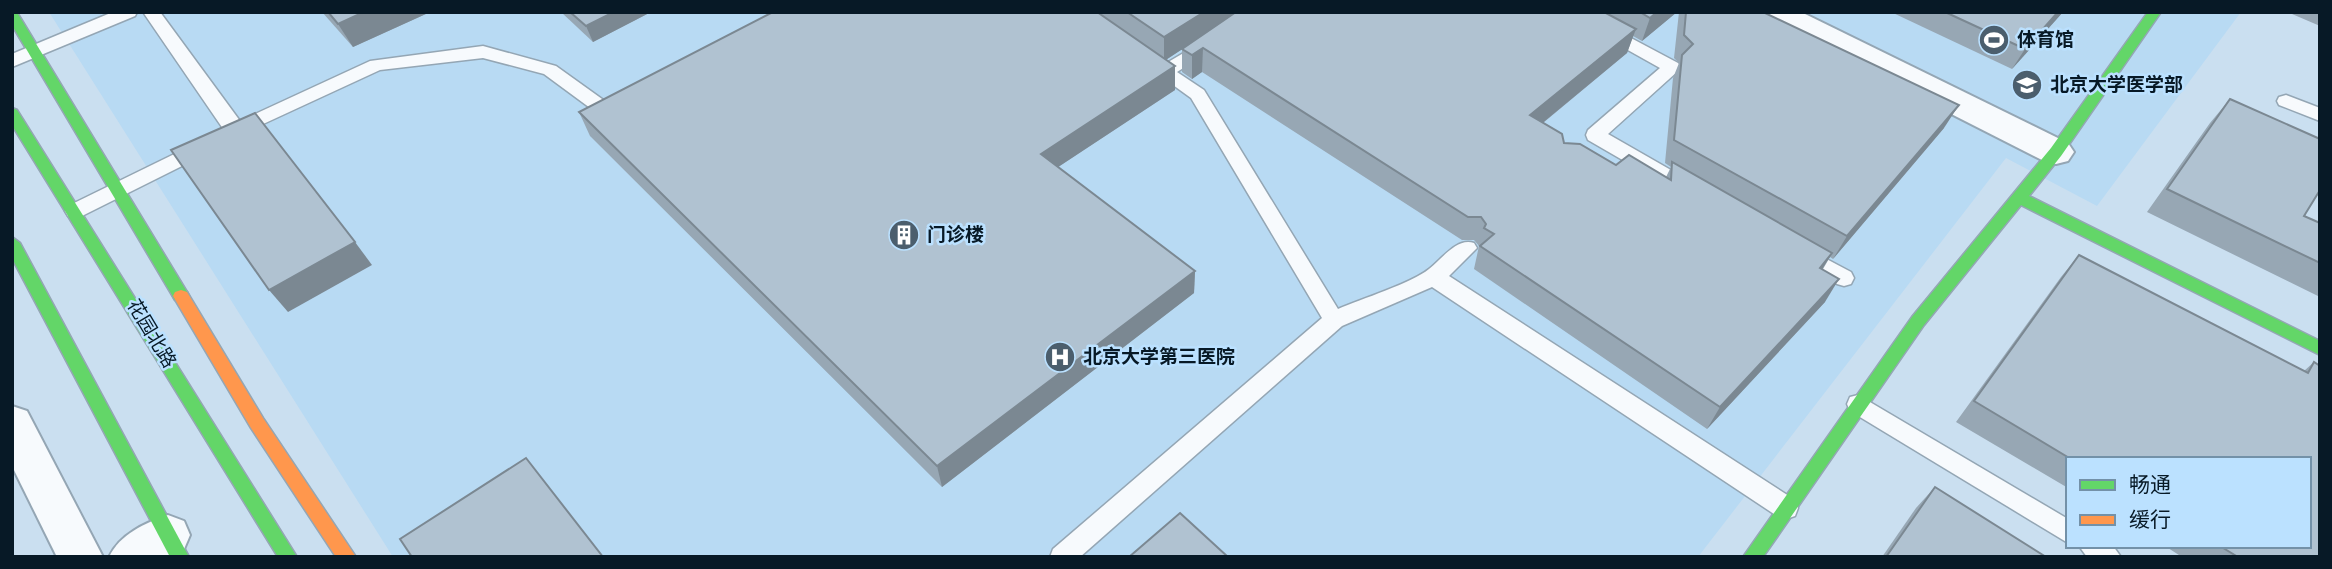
<svg xmlns="http://www.w3.org/2000/svg" width="2332" height="569" font-family="'Sofia Sans Condensed','Noto Sans SC',sans-serif">
<style>
.built{fill:#b8daf3}
.lines{fill:none;stroke-linecap:round;stroke-linejoin:round}
.lane-casing{stroke:#94a6b4;stroke-width:3}
.street-casing{stroke:#94a6b4;stroke-width:4}
.fast-casing{stroke:#94a6b4;stroke-width:3}
.slow-casing{stroke:#94a6b4;stroke-width:3}
.lane{fill:#f7fafd;fill-rule:evenodd}
.street{fill:#f7fafd;fill-rule:evenodd}
.fast{fill:#63d668;fill-rule:evenodd}
.slow{fill:#ff974d;fill-rule:evenodd}
.wall{fill:#97a7b4}
.shaded-wall{fill:#7b8892}
.building{fill:#b0c2d1;stroke:#7b8892;stroke-width:2}
.labels{text-anchor:middle;dominant-baseline:central;stroke-width:5;stroke-linejoin:round;paint-order:stroke}
.poi-label{font-size:19px;font-weight:bold;fill:#071926;stroke:#bbe1ff;text-anchor:start}
.street-label{font-size:19px;fill:#071926;stroke:#bbe1ff}
</style>
<rect width="100%" height="100%" fill="#cadff0"/>
<path class="built" d="M49 12H2241L2097 206 2006 158 1698 557H393Z"/>
<g class="lines">
<g class="lane-casing">
<g id="lane">
<path d="M113 12H137L135 16 12 67V54Z"/>
<path d="M143 12H160L240 121 370 61 483 46 556 66 609 104 618 101 625 103 627 107 615 116H601L544 74 483 58 380 70 235 137 228 136Z"/>
<path d="M1560 12H1582L1678 63 1681 67 1678 71 1608 134 1697 185 1700 190 1697 195H1683L1588 140 1586 135 1588 130 1660 68Z"/>
<path d="M1204 41 1210 43 1213 47 1210 51 1177 72 1204 90 1338 309C1361 299 1412 283 1429 269 1442 259 1457 237 1474 243L1477 248 1449 276 1795 500 1798 508 1795 516 1786 519 1777 516 1432 287 1342 326 1080 557H1050L1053 549 1322 318 1191 98 1155 72 1158 68Z"/>
<path d="M2286 95 2320 108V121L2279 105 2277 101 2279 97Z"/>
<path d="M203 140 210 142 213 147 210 152 82 216 75 218 68 216 65 211 68 206Z"/>
<path d="M1800 245 1851 272 1854 278 1851 284 1844 286 1837 284 1793 258 1790 253 1793 248Z"/>
<path d="M1858 395 2068 519V543L1850 411 1847 404 1850 397Z"/>
<path d="M2079 546H2113L2121 557H2087Z"/>
</g>
</g>
<g class="street-casing">
<g id="street">
<path d="M1759 12H1801L2068 143 2074 152 2068 161 2056 164 2044 161 1764 19Z"/>
<path d="M12 406 27 411 103 557H57L12 466Z"/>
<path d="M168 515 184 521 190 535 184 549 172 557H109C120 534 145 523 168 515Z"/>
</g>
</g>
<g class="fast-casing">
<g id="fast">
<path d="M12 12 18 14 187 292 189 296 187 300H175L12 25Z"/>
<path d="M2148 12H2161L2061 156 2029 196 2320 341V355L2021 205 1924 325 1763 557H1743L1912 317 2051 148Z"/>
<path d="M12 108 17 110 297 557H278L12 125Z"/>
<path d="M12 237 20 243 189 557H170L12 258Z"/>
</g>
</g>
<g class="slow-casing">
<path id="slow" d="M181 290 187 292 263 418 356 557H336L251 428 173 296 175 292Z"/>
</g>
<use href="#lane" class="lane"/>
<use href="#street" class="street"/>
<use href="#fast" class="fast"/>
<use href="#slow" class="slow"/>
</g>
<g class="wall">
<path d="M322 12H427L428 13 353 47Z"/>
<path d="M561 12H651L593 42Z"/>
<path d="M773 12H1677L1642 41 1633 36 1627 53 1543 123 1564 143 1616 165 1666 177 1671 167 1665 163 1673 78 1679 63 1674 58 1679 12H1763L1944 128 1833 259 1830 257 1823 269 1825 302 1707 429 1474 269 1479 246 1474 240H1462L1202 72 1192 79 1182 72V49L1166 60 1175 66V90L1058 167 1195 271 1194 293 942 487 590 136 579 112Z"/>
<path d="M1891 12H2063L2012 69Z"/>
<path d="M2294 12H2320V26L2292 14Z"/>
<path d="M2230 99 2304 216 2320 223V297L2147 212 2210 123Z"/>
<path d="M2079 255 2304 371 2314 362 2320 557H2182L2165 546H2309V459H2068V488L1956 422 2061 277Z"/>
<path d="M1935 487 2046 557H1882L1916 508Z"/>
</g>
<g class="shaded-wall">
<path d="M364 12H427L428 13 353 47 338 24Z"/>
<path d="M614 12H651L593 42 586 26Z"/>
<path d="M1204 12H1240L1164 61V37Z"/>
<path d="M1657 12H1677L1642 41 1650 18Z"/>
<path d="M2058 12H2063L2012 69 2025 49Z"/>
<path d="M1636 29 1627 53 1523 139 1530 115Z"/>
<path d="M1203 48 1202 72 1192 79V55Z"/>
<path d="M1175 66V90L1043 177 1041 154Z"/>
<path d="M1959 105 1944 128 1833 259 1847 236Z"/>
<path d="M355 242 372 265 288 312 269 290Z"/>
<path d="M1832 253 1818 276 1820 268Z"/>
<path d="M1195 271 1194 293 942 487 937 466Z"/>
<path d="M1839 279 1825 302 1707 429 1720 407Z"/>
</g>
<g class="building">
<path d="M328 12H364L338 24Z"/>
<path d="M570 12H614L586 26Z"/>
<path d="M773 12H1097L1175 66 1041 154 1195 271 937 466 579 112Z"/>
<path d="M1127 12H1204L1164 37Z"/>
<path d="M1236 12H1604L1636 29 1530 115 1562 134 1564 143 1580 144 1616 165 1629 155 1671 180 1672 162 1832 253 1820 268 1839 279 1720 407 1480 246 1494 234 1484 228 1486 224 1481 217H1468L1203 48 1192 55 1182 49Z"/>
<path d="M1640 12H1657L1650 18Z"/>
<path d="M1686 12H1763L1959 105 1847 236 1674 140 1682 55 1693 44 1684 35Z"/>
<path d="M1945 12H2058L2025 49Z"/>
<path d="M2230 99 2320 139V190L2304 216 2320 223V263L2167 189Z"/>
<path d="M255 113 355 242 269 290 171 150Z"/>
<path d="M2079 255 2308 373 2314 362 2320 366V557H2238L2220 546H2309V459H2071L1974 401Z"/>
<path d="M526 458 603 557H412L400 539Z"/>
<path d="M1935 487 2046 557H1886Z"/>
<path d="M1180 513 1228 557H1129Z"/>
</g>
<defs>
<g id="stadium-disc" transform="scale(1.575)"><circle r="9.5" fill="#4b5e6d" stroke="#bbe1ff"/><path d="M0-5a6.5 5 0 1 0 0 10a6.5 5 0 1 0 0-10ZM-3.5-1.8h7v3.6h-7Z" fill="#fff"/></g>
<g id="university-disc" transform="scale(1.575)"><circle r="9.5" fill="#4b5e6d" stroke="#bbe1ff"/><path d="M0-5L7-2L0 1L-7-2ZM-4 1L0 2.5L4 1V4Q0 6-4 4Z" fill="#fff"/></g>
<g id="building-disc" transform="scale(1.575)"><circle r="9.5" fill="#4b5e6d" stroke="#bbe1ff"/><path d="M-4-6H4V6H1V3H-1V6H-4ZM-2.5-4.3h1.7v1.8h-1.7ZM.8-4.3h1.7v1.8H.8ZM-2.5-1h1.7V.8h-1.7ZM.8-1h1.7V.8H.8Z" fill="#fff"/></g>
<g id="hospital-disc" transform="scale(1.575)"><circle r="9.5" fill="#4b5e6d" stroke="#bbe1ff"/><path d="M-5-5h3v3.5h4V-5h3V5h-3V1.5h-4V5h-3Z" fill="#fff"/></g>
</defs>
<g fill-rule="evenodd">
<use href="#stadium-disc" x="1994" y="40"/>
<use href="#university-disc" x="2027" y="85"/>
<use href="#building-disc" x="904" y="235"/>
<use href="#hospital-disc" x="1060" y="357"/>
</g>
<g class="labels">
<g class="poi-label">
<text x="2017" y="40">体育馆</text>
<text x="2050" y="85">北京大学医学部</text>
<text x="927" y="235">门诊楼</text>
<text x="1083" y="357">北京大学第三医院</text>
</g>
<g class="street-label">
<text transform="translate(151 334) rotate(59)">花园北路</text>
</g>
</g>
<rect width="2332" height="569" fill="none" stroke="#071926" stroke-width="28"/>
<rect x="2066" y="457" width="245" height="91" fill="#bbe1ff" stroke="#7391a8" stroke-width="2"/>
<rect x="2080" y="480" width="35" height="10" fill="#63d668" stroke="#7391a8" stroke-width="2"/>
<text x="2129" y="492" font-size="21" fill="#071926">畅通</text>
<rect x="2080" y="515" width="35" height="10" fill="#ff974d" stroke="#7391a8" stroke-width="2"/>
<text x="2129" y="527" font-size="21" fill="#071926">缓行</text>
</svg>
